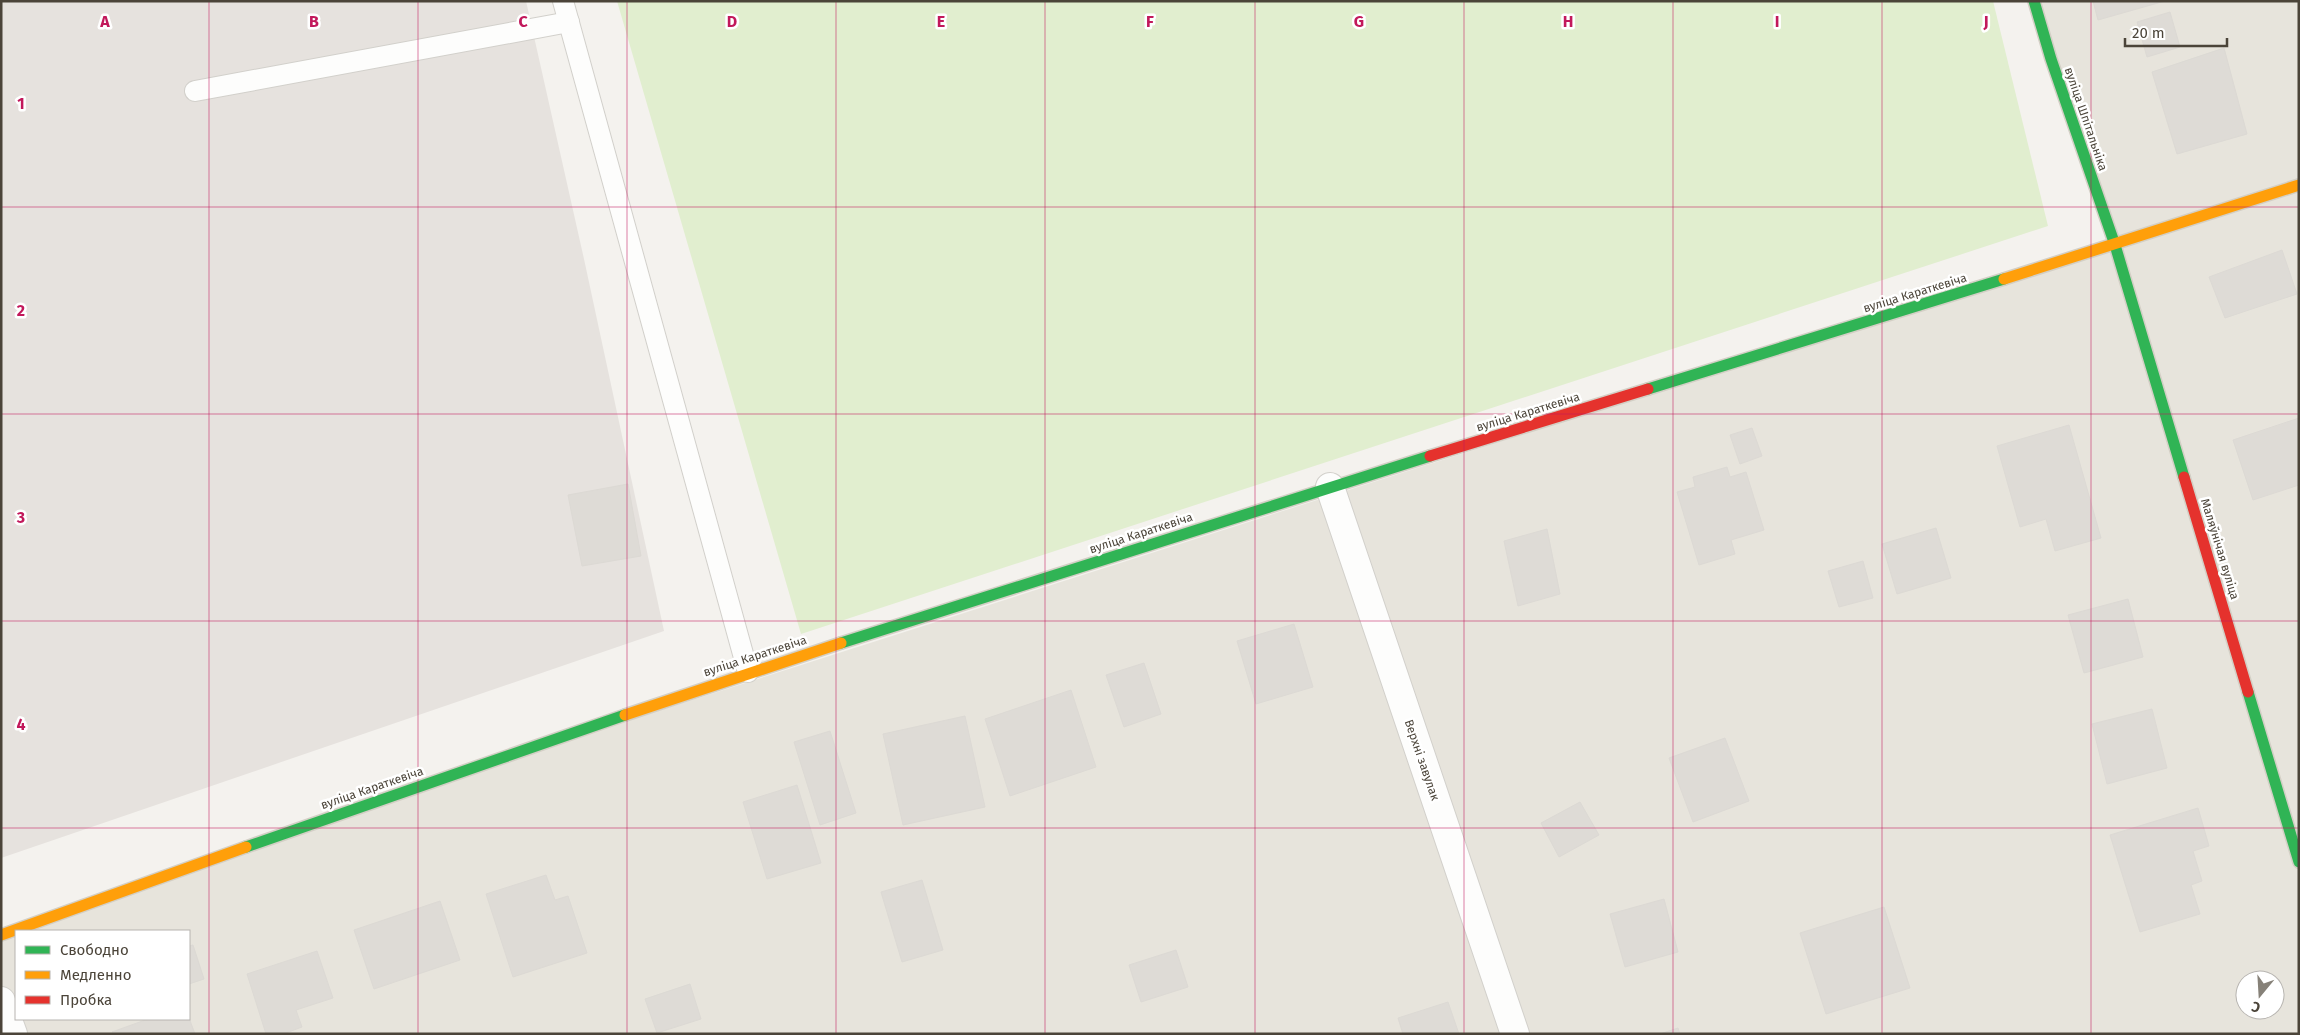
<svg xmlns="http://www.w3.org/2000/svg" width="2300" height="1035" font-family="'Fira Sans',sans-serif">
<style>
.residential{fill:#e7e4dc;fill-rule:evenodd}
.industrial{fill:#e6e2de}
.green{fill:#e1eecf}
.building{fill:#dedbd6;stroke:#dcd9d4}
.lines{fill:none;stroke-linecap:round;stroke-linejoin:round}
.lane-casing{stroke:#d2d0cb;stroke-width:22}
.street-casing{stroke:#d2d0cb;stroke-width:30}
.fast-casing{stroke:#d3cfc5;stroke-width:14}
.slow-casing{stroke:#d3cfc5;stroke-width:14}
.jam-casing{stroke:#d3cfc5;stroke-width:14}
.lane{stroke:#fdfdfc;stroke-width:20}
.street{stroke:#fdfdfc;stroke-width:28}
.fast{stroke:#30b455;stroke-width:11}
.slow{stroke:#ff9f0a;stroke-width:11}
.jam{stroke:#e5322d;stroke-width:11}
.grid{fill:none;stroke:#c2185b;stroke-width:1;stroke-opacity:0.55}
.labels{text-anchor:middle;dominant-baseline:central;stroke-width:5;stroke-linejoin:round;paint-order:stroke}
.street-label{font-size:12px;fill:#4b4439;stroke:#fff}
.grid-label{font-size:16px;text-anchor:middle;font-weight:bold;fill:#c2185b;stroke:#fff;stroke-width:5;stroke-linejoin:round;paint-order:stroke}
</style>
<rect width="100%" height="100%" fill="#f4f2ee"/>
<path class="residential" d="M2034 1H2299V1034H1V935L367 804 2114 245ZM16 931H189V1019H16ZM2245 980H2275V1010H2245Z"/>
<path class="industrial" d="M1 1H526L584 259 664 631 1 858Z"/>
<path class="green" d="M617 1H1993L2048 226 801 634Z"/>
<g class="building">
<path d="M2093 1H2165L2098 20Z"/>
<path d="M2170 12 2180 47 2147 57 2137 22Z"/>
<path d="M2224 48 2247 134 2177 154 2152 72Z"/>
<path d="M2282 250 2297 294 2225 318 2209 277Z"/>
<path d="M2299 418V485L2253 500 2233 440Z"/>
<path d="M2069 425 2101 538 2055 551 2046 519 2020 527 1997 446Z"/>
<path d="M1752 428 1762 456 1740 464 1730 435Z"/>
<path d="M1727 467 1730 477 1746 472 1764 530 1731 540 1735 554 1699 565 1677 492 1695 487 1693 477Z"/>
<path d="M628 484 641 556 582 566 568 495Z"/>
<path d="M1936 528 1951 578 1897 594 1882 544Z"/>
<path d="M1547 529 1560 594 1518 606 1504 541Z"/>
<path d="M1863 561 1873 598 1839 607 1828 571Z"/>
<path d="M2128 599 2143 657 2084 673 2068 615Z"/>
<path d="M1294 624 1313 687 1256 704 1237 641Z"/>
<path d="M1144 663 1161 714 1124 727 1106 675Z"/>
<path d="M1071 690 1096 767 1010 796 985 719Z"/>
<path d="M2152 709 2167 768 2107 784 2092 724Z"/>
<path d="M965 716 985 807 903 825 883 734Z"/>
<path d="M830 731 856 813 820 825 794 742Z"/>
<path d="M1725 738 1749 801 1693 822 1669 758Z"/>
<path d="M797 785 821 863 767 879 743 802Z"/>
<path d="M1580 802 1599 835 1559 857 1541 823Z"/>
<path d="M2198 808 2209 846 2193 851 2202 881 2191 885 2200 914 2140 932 2110 835Z"/>
<path d="M546 875 555 900 568 896 587 953 513 977 486 894Z"/>
<path d="M922 880 943 950 902 962 881 892Z"/>
<path d="M1664 899 1678 952 1625 967 1610 914Z"/>
<path d="M440 901 460 960 374 989 354 930Z"/>
<path d="M1884 907 1910 988 1826 1014 1800 933Z"/>
<path d="M193 945 204 979 189 984V946Z"/>
<path d="M1176 950 1188 987 1141 1002 1129 965Z"/>
<path d="M317 951 333 998 296 1010 302 1027 283 1034H266L247 974Z"/>
<path d="M690 984 701 1019 657 1033 645 999Z"/>
<path d="M1448 1002 1459 1034H1403L1398 1018Z"/>
<path d="M189 1018 195 1034 112 1032 148 1019Z"/>
<path d="M1678 1028 1680 1034H1660Z"/>
</g>
<g class="lines">
<g class="lane-casing">
<g id="lane">
<path d="M563 1 748 672"/>
<path d="M195 91 569 22"/>
</g>
</g>
<g class="street-casing">
<g id="street">
<path d="M1330 487 1515 1034"/>
<path d="M1 1001 13 1034"/>
</g>
</g>
<g class="fast-casing">
<g id="fast">
<path d="M2034 1 2051 59 2115 245 2184 477"/>
<path d="M1648 389 2004 279"/>
<path d="M841 643 1430 456"/>
<path d="M2248 692 2299 862"/>
<path d="M246 847 625 715"/>
</g>
</g>
<g class="slow-casing">
<g id="slow">
<path d="M2004 279 2299 185"/>
<path d="M625 715 841 643"/>
<path d="M1 935 246 847"/>
</g>
</g>
<g class="jam-casing">
<g id="jam">
<path d="M1430 456 1648 389"/>
<path d="M2184 477 2248 692"/>
</g>
</g>
<use href="#lane" class="lane"/>
<use href="#street" class="street"/>
<use href="#fast" class="fast"/>
<use href="#slow" class="slow"/>
<use href="#jam" class="jam"/>
</g>
<path class="grid" d="M209 1V1034M418 1V1034M627 1V1034M836 1V1034M1045 1V1034M1255 1V1034M1464 1V1034M1673 1V1034M1882 1V1034M2091 1V1034M1 207H2299M1 414H2299M1 621H2299M1 828H2299"/>
<g class="labels">
<g class="street-label">
<text transform="translate(2086 119) rotate(71)">вуліца Шпітальніка</text>
<text transform="translate(1915 293) rotate(-17)">вуліца Караткевіча</text>
<text transform="translate(1528 412) rotate(-17)">вуліца Караткевіча</text>
<text transform="translate(1141 533) rotate(-18)">вуліца Караткевіча</text>
<text transform="translate(2220 549) rotate(73)">Маляўнічая вуліца</text>
<text transform="translate(755 656) rotate(-18)">вуліца Караткевіча</text>
<text transform="translate(1422 760) rotate(71)">Верхні завулак</text>
<text transform="translate(372 788) rotate(-19)">вуліца Караткевіча</text>
</g>
</g>
<g class="grid-label">
<text x="105" y="27">A</text>
<text x="314" y="27">B</text>
<text x="523" y="27">C</text>
<text x="732" y="27">D</text>
<text x="941" y="27">E</text>
<text x="1150" y="27">F</text>
<text x="1359" y="27">G</text>
<text x="1568" y="27">H</text>
<text x="1777" y="27">I</text>
<text x="1986" y="27">J</text>
<text x="21" y="109">1</text>
<text x="21" y="316">2</text>
<text x="21" y="523">3</text>
<text x="21" y="730">4</text>
</g>
<rect width="2300" height="1035" fill="none" stroke="#4b4439" stroke-width="5"/>
<rect x="15" y="930" width="175" height="90" fill="#ffffff" stroke="#b7b4b0"/>
<rect x="25" y="946" width="25" height="8" fill="#30b455" stroke="#b7b4b0"/>
<text x="60" y="955" font-size="15" fill="#4b4439">Свободно</text>
<rect x="25" y="971" width="25" height="8" fill="#ff9f0a" stroke="#b7b4b0"/>
<text x="60" y="980" font-size="15" fill="#4b4439">Медленно</text>
<rect x="25" y="996" width="25" height="8" fill="#e5322d" stroke="#b7b4b0"/>
<text x="60" y="1005" font-size="15" fill="#4b4439">Пробка</text>
<g transform="translate(2260 995) rotate(198)"><circle r="24" fill="#ffffff" stroke="#b7b4b0"/>
<path d="M0-4L9 19L0 12L-9 19Z" fill="#868178"/>
<text y="-8" font-size="14" font-weight="bold" text-anchor="middle" fill="#4b4439">С</text>
</g>
<path d="M2125 38v8h102v-8" fill="none" stroke="#4b4439" stroke-width="2.5"/>
<text x="2132" y="38" font-size="15" fill="#4b4439" stroke="#ffffff" stroke-width="4" paint-order="stroke">20 m</text>
</svg>
